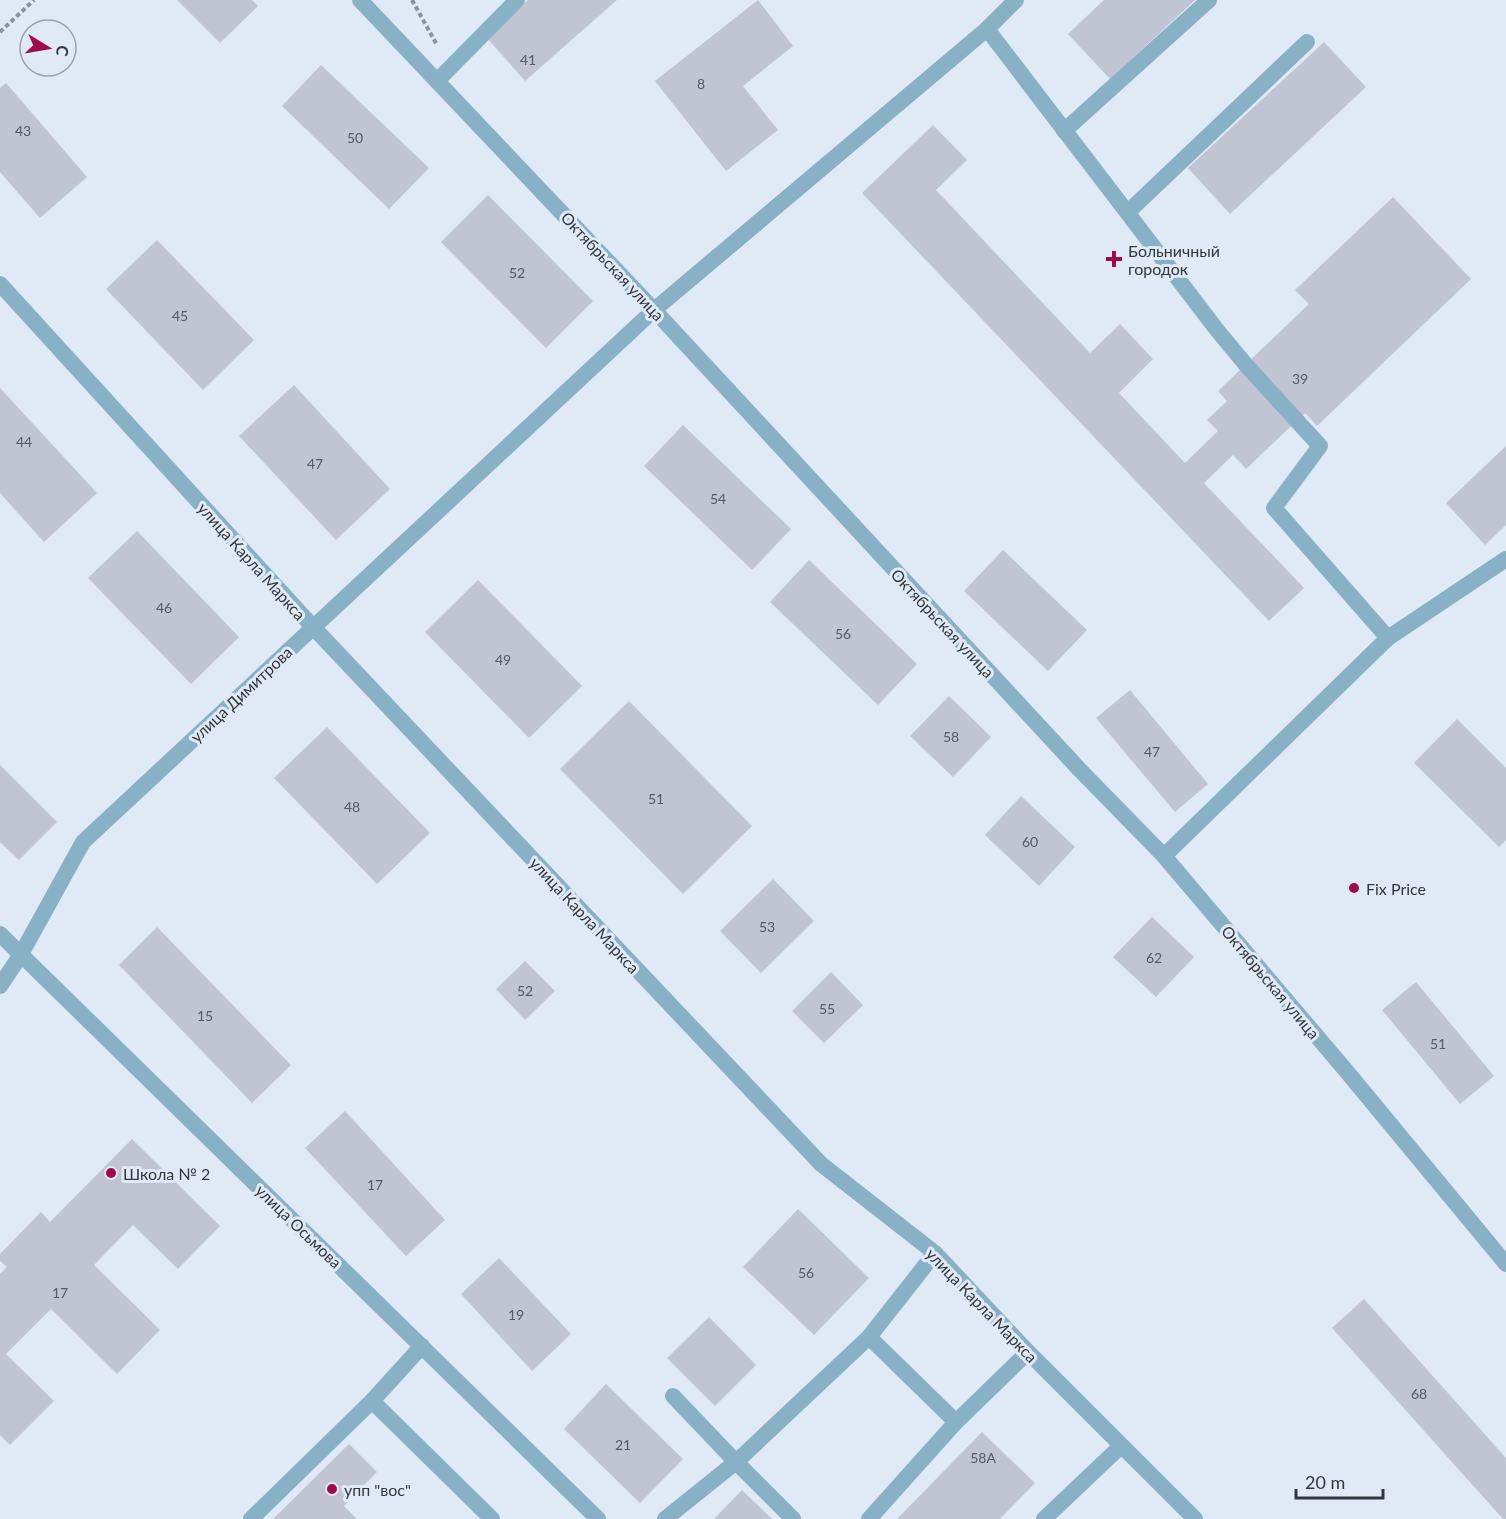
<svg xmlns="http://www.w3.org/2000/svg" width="1506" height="1519" font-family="Lato,sans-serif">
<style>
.building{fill:#c1c4d2}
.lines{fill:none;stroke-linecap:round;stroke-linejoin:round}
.path{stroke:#8b929a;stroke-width:4;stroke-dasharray:4.5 3;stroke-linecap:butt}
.service{stroke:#89b1c5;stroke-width:16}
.minor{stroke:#89b1c5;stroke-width:16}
.poi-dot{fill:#a0094e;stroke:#e0eaf6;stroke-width:2}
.labels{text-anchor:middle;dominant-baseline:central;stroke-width:6;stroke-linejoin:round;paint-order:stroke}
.number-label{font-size:14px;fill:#565a62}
.poi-label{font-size:16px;fill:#33373c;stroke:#e0eaf6;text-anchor:start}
.street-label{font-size:16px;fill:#33373c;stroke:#e0eaf6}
</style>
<rect width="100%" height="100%" fill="#e0eaf6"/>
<g class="building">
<path d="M177 0H252L258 6 220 43Z"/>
<path d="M528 0H617L525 81 486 37Z"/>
<path d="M758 0 793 46 743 86 778 130 726 171 655 81Z"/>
<path d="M1104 0H1195L1110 79 1068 34Z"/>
<path d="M1324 42 1366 87 1230 214 1188 168Z"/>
<path d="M321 65 429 168 389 209 282 106Z"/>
<path d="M6 83 87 177 40 218 0 172V88Z"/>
<path d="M933 125 967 160 936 190 1090 353 1120 324 1153 359 1119 393 1185 463 1218 431 1207 420 1227 401 1218 391 1309 304 1295 290 1393 197 1471 279 1317 426 1305 413 1246 469 1233 455 1204 483 1304 588 1269 621 862 193Z"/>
<path d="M488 195 593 301 546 348 441 242Z"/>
<path d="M157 240 254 340 203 390 106 289Z"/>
<path d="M294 385 390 489 336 540 239 436Z"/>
<path d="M0 388 97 493 44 542 0 493Z"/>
<path d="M683 425 791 529 752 570 644 466Z"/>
<path d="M1506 446V525L1485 545 1446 503Z"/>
<path d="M137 531 239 637 191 684 88 578Z"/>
<path d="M1003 550 1087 630 1048 671 964 591Z"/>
<path d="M809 560 917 664 878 705 770 602Z"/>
<path d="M478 580 582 686 529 738 425 632Z"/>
<path d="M1130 690 1208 784 1175 812 1096 718Z"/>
<path d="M949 696 991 737 953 777 910 736Z"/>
<path d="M629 701 752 826 683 894 560 769Z"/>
<path d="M1457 719 1506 768V840L1499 847 1414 763Z"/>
<path d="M327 727 430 833 377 884 274 778Z"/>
<path d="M0 765 57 822 19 860 0 842Z"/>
<path d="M1021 796 1075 847 1039 886 985 835Z"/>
<path d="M773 879 814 921 761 973 720 931Z"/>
<path d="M1152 917 1194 957 1156 997 1113 957Z"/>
<path d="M157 927 291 1065 252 1103 119 965Z"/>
<path d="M525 961 555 991 525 1020 496 989Z"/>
<path d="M831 972 863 1005 824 1043 792 1011Z"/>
<path d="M1416 982 1494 1076 1460 1104 1382 1010Z"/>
<path d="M345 1111 445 1220 406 1256 305 1148Z"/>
<path d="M132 1139 220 1226 178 1269 133 1225 94 1265 160 1330 117 1374 51 1309 6 1354 54 1401 10 1445 0 1435V1274L7 1267 0 1261V1254L41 1212 50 1222Z"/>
<path d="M798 1209 869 1278 814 1335 743 1267Z"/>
<path d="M499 1258 571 1334 532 1371 461 1294Z"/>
<path d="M1364 1299 1506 1458V1519H1503L1332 1328Z"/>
<path d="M709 1317 756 1365 715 1406 667 1358Z"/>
<path d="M606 1384 683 1459 640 1503 564 1429Z"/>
<path d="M982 1432 1035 1483 1000 1519H897Z"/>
<path d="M349 1444 377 1472 344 1506 357 1519H273Z"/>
<path d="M742 1490 772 1519H714Z"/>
</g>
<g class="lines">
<g class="path">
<path d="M412 0 437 45"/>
<path d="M0 32 34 0"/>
</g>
<g class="service">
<path d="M987 29 1016 0"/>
<path d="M437 81 517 0"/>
<path d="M1064 131 1209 0"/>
<path d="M1128 212 1307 42"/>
<path d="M654 310 987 29 1217 330 1246 365 1320 446 1274 508 1388 638 1164 856"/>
<path d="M1388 638 1506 559"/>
<path d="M869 1337 956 1422"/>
<path d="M673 1396 736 1462 869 1337 935 1253"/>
<path d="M372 1401 492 1519"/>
<path d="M251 1519 372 1401 422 1346"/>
<path d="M665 1519 736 1462 793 1519"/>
<path d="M869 1519 956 1422 1028 1352"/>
<path d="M1044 1519 1121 1446"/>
</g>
<g class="minor">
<path d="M360 0 654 310 1079 769 1164 856 1348 1073 1506 1264"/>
<path d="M0 284 313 627 821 1164 935 1253 1028 1352 1195 1519"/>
<path d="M0 934 598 1519"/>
<path d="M0 986 20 956 83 842 654 310"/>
</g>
</g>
<g class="poi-dot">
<path d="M1111 250h6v6h6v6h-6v6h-6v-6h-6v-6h6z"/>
<circle cx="1354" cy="888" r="6"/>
<circle cx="111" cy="1173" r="6"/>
<circle cx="332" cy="1489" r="6"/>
</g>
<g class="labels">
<g class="number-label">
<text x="528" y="59">41</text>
<text x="701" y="83">8</text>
<text x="23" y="130">43</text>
<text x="355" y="137">50</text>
<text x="517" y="272">52</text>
<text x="180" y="315">45</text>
<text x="1300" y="378">39</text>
<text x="24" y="441">44</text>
<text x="315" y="463">47</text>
<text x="718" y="498">54</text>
<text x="164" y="607">46</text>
<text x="843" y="633">56</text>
<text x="503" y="659">49</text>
<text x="951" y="736">58</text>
<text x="1152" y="751">47</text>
<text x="656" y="798">51</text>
<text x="352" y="806">48</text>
<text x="1030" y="841">60</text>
<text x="767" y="926">53</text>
<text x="1154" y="957">62</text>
<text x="525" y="990">52</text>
<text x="827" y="1008">55</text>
<text x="205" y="1015">15</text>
<text x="1438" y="1043">51</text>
<text x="375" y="1184">17</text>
<text x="806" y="1272">56</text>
<text x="60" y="1292">17</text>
<text x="516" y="1314">19</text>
<text x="1419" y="1393">68</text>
<text x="623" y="1444">21</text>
<text x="983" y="1457">58А</text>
</g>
<g class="poi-label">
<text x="1128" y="250">Больничный<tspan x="1128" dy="18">городок</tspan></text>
<text x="1366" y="888">Fix Price</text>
<text x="123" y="1173">Школа № 2</text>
<text x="344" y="1489">упп "вос"</text>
</g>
<g class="street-label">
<text transform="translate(613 266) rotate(47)">Октябрьская улица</text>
<text transform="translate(252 561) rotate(48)">улица Карла Маркса</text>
<text transform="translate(943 623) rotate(47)">Октябрьская улица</text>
<text transform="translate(241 694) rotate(-43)">улица Димитрова</text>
<text transform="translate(585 915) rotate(47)">улица Карла Маркса</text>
<text transform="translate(1271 982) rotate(50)">Октябрьская улица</text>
<text transform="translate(299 1226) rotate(44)">улица Осьмова</text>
<text transform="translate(982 1305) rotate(46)">улица Карла Маркса</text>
</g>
</g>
<g transform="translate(48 48) rotate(101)"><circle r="28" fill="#e0eaf6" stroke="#9ba2ac" stroke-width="1.5"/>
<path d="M0-4.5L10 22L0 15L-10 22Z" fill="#a0094e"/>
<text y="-9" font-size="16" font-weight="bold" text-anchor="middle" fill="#33373c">С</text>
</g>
<path d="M1296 1489v9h87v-9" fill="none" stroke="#33373c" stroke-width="3"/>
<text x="1305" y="1489" font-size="18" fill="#33373c" stroke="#e0eaf6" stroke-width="4.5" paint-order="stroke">20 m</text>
</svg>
